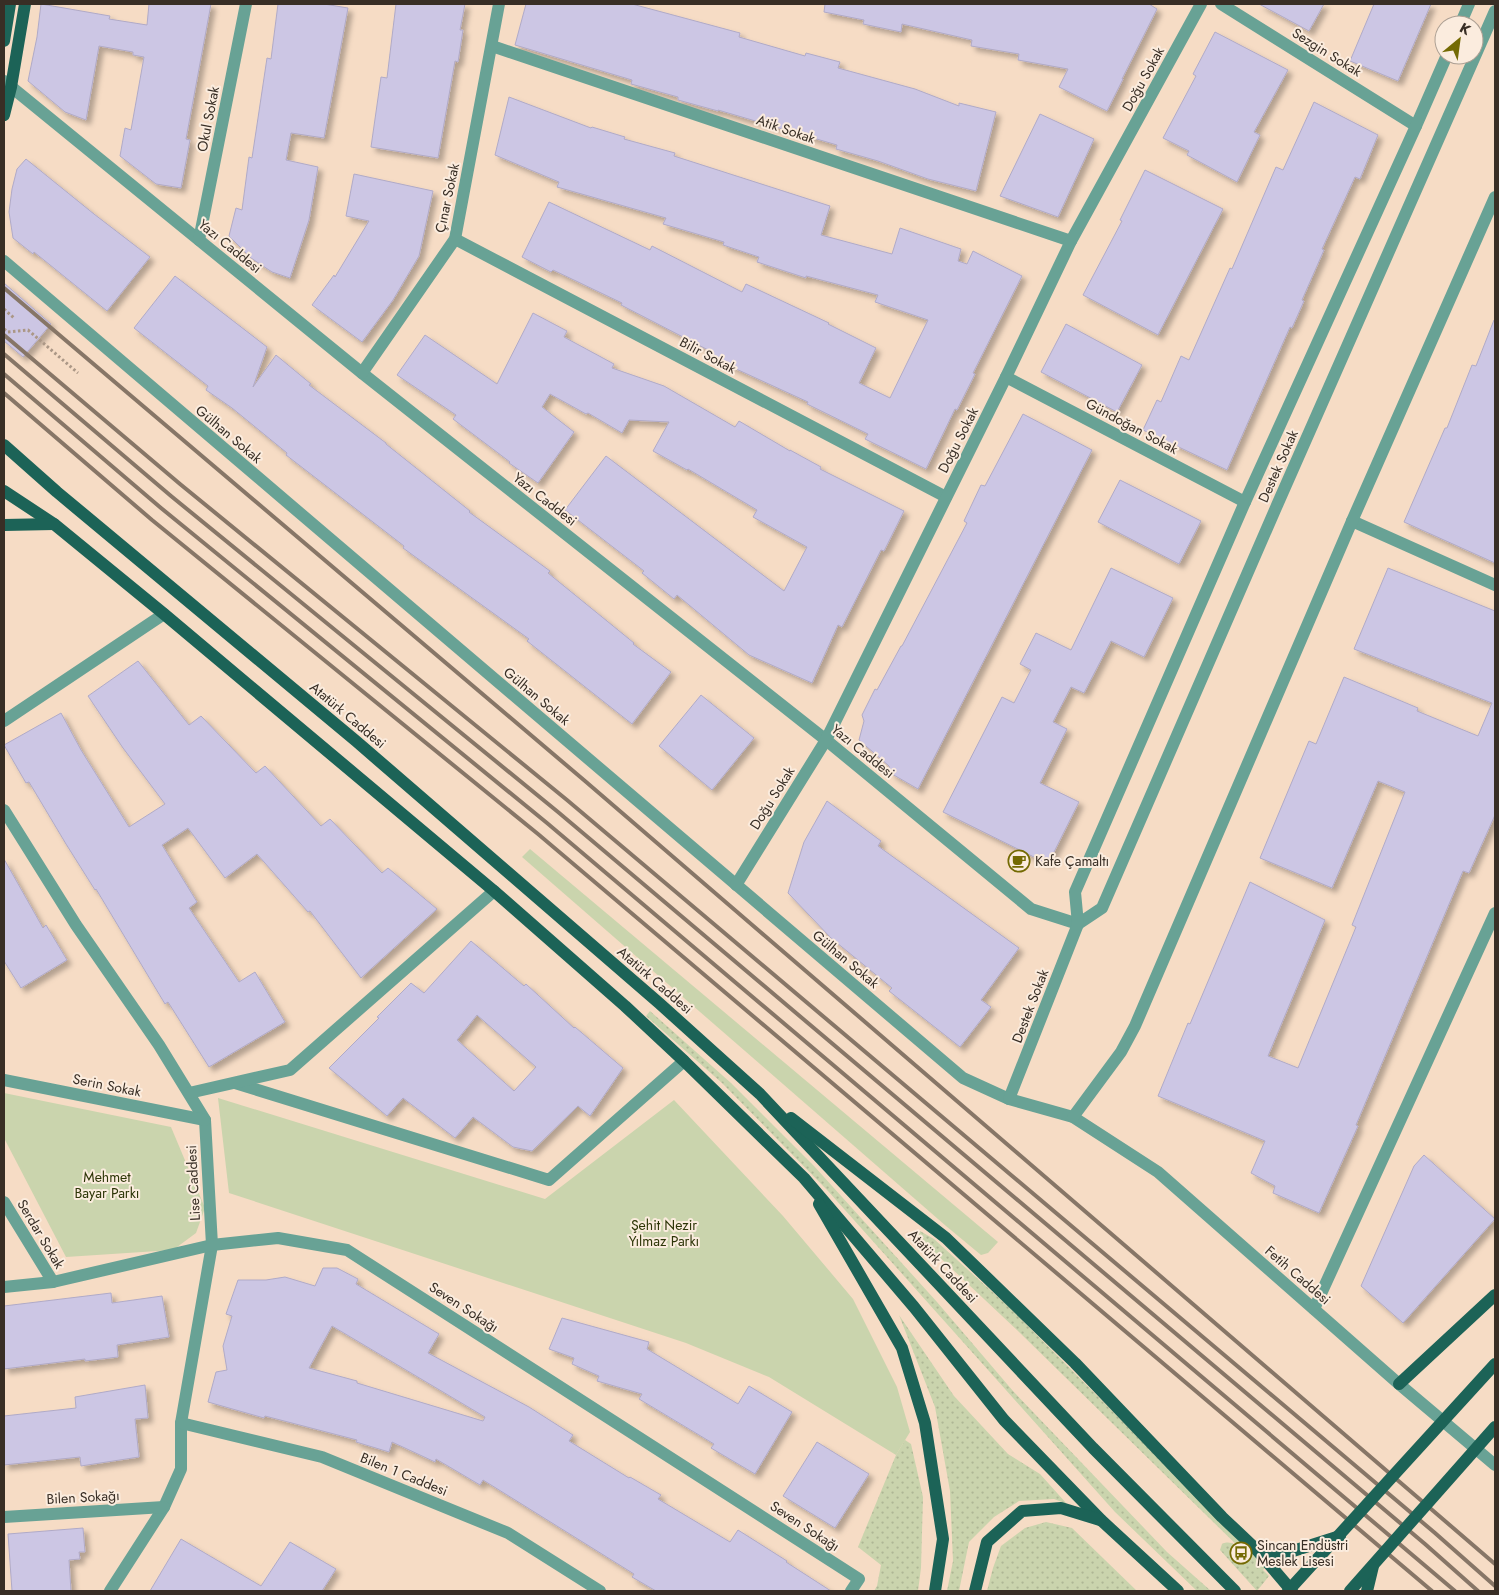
<svg xmlns="http://www.w3.org/2000/svg" width="1499" height="1595" font-family="Jost,sans-serif">
<style>
.grass{fill:url(#grass-dots)}
.park{fill:#cad4ad}
.building{fill:#ccc6e4;stroke:#b0aac7;fill-rule:evenodd;filter:url(#shadow)}
.lines{fill:none;stroke-linecap:round;stroke-linejoin:round}
.path{stroke:#ab9786;stroke-width:3;stroke-dasharray:2.5 2.5;stroke-linecap:butt}
.minor{stroke:#68a295;stroke-width:12}
.major{stroke:#1c6357;stroke-width:12}
.rail{stroke:#877667;stroke-width:4}
.major-bridge{stroke:#1c6357;stroke-width:12}
.labels{text-anchor:middle;dominant-baseline:central;stroke-width:4;stroke-linejoin:round;paint-order:stroke}
.street-label{font-size:14px;fill:#382e25;stroke:#fbecde}
.poi-label{font-size:14px;fill:#382e25;stroke:#fbecde;text-anchor:start}
.park-label{font-size:14px;fill:#2d3507;stroke:#fbecde}
</style>
<defs>
<pattern id="grass-dots" width="8" height="8" patternUnits="userSpaceOnUse" patternTransform="scale(1.25)"><rect width="8" height="8" fill="#cad4ad"/><path d="M2 2h.1M6 6h.1" fill="none" stroke="#aeb695" stroke-width="1.8" stroke-linecap="round"/></pattern>
<filter id="shadow"><feDropShadow dx="4.5" dy="4.5" stdDeviation="2.5" flood-color="#0004"/></filter>
</defs>
<rect width="100%" height="100%" fill="#f6dcc5"/>
<g class="grass">
<path d="M650 1011 731 1083 814 1166 937 1302 1013 1391 1167 1552 1211 1591H1197L1115 1512 828 1191 722 1083 646 1016Z"/>
<path d="M920 1231 934 1239 1010 1308 1136 1435 1267 1565 1263 1570 1269 1576 1257 1591 1220 1550 1222 1544C1234 1538 1240 1551 1248 1556L1018 1331 916 1235Z"/>
<path d="M899 1315 954 1396 1008 1454 1040 1474 1067 1504 1054 1499 1019 1501 994 1517 969 1542 959 1591H947L953 1561 950 1491 935 1407Z"/>
<path d="M905 1440 911 1444 923 1497 921 1568 918 1591H874L877 1586 881 1565 858 1547 896 1455Z"/>
<path d="M1046 1522 1072 1528 1137 1591H987L993 1568 1001 1546 1025 1528Z"/>
</g>
<g class="park">
<path d="M530 849 998 1242 988 1253 981 1255 946 1226 522 857Z"/>
<path d="M4 1093 171 1127 205 1208 196 1233 173 1250 66 1257 4 1138Z"/>
<path d="M218 1098 545 1199 674 1100 783 1216 853 1299 897 1387 910 1432 896 1455 769 1377 686 1343 229 1193Z"/>
</g>
<g class="building">
<path d="M41 4 110 16 109 19 147 25 149 4H211L186 139 190 140 181 188 156 184 120 156 125 128 131 130 144 57 133 55V52L99 46 86 120 65 112 28 81 37 37Z"/>
<path d="M278 4H324L348 8 324 138 291 133 286 160 318 167 309 220 290 278 272 272 251 258 229 236 236 208 242 210 249 157 252 158 267 58 271 59Z"/>
<path d="M396 4H465L460 30H463L458 62 455 61 438 158 371 147 381 77 387 78Z"/>
<path d="M526 4H632L740 33 739 37 805 56 806 53 840 62 838 68 915 89 959 106V103L996 112 976 191 928 179 878 161 836 149 837 145 718 110V111L678 100V97L631 84 632 80 515 45Z"/>
<path d="M825 4H1149L1157 9 1122 79H1123L1107 111 1059 87 1068 69 1018 60 1019 54 971 46 972 40 902 24 901 32 863 24 864 20 824 12Z"/>
<path d="M1259 4H1324L1309 31Z"/>
<path d="M1374 4H1431L1398 81 1350 61Z"/>
<path d="M1215 32 1288 70 1254 132 1260 135 1237 182 1187 155 1189 151 1163 138 1196 76 1193 74Z"/>
<path d="M509 97 591 128 592 127 625 137 624 139 675 153 674 156 830 206 821 235 892 254 900 228 961 249 958 261 967 264 973 251 1022 276 973 373 975 374 957 410 955 409 926 469 865 439 868 434 807 404 808 402 710 357 712 352 621 305 622 303 553 270 551 272 522 257 549 202 650 250 652 246 742 292 746 284 829 323 828 324 876 348 859 383 890 398 928 320 875 302 878 295 806 276V278L757 262 759 257 723 245 724 242 663 224 666 218 557 187 559 182 495 155Z"/>
<path d="M1314 102 1378 135 1360 179 1355 177 1322 249 1324 250 1302 300 1304 301 1292 328 1290 327 1227 470 1143 430 1157 400 1161 402 1181 356 1189 360 1230 268 1232 269 1276 167 1283 170Z"/>
<path d="M1040 114 1094 139 1058 217 1000 196Z"/>
<path d="M26 159 94 214 150 257 107 311 34 252 33 254 13 238 9 212 12 189 17 169Z"/>
<path d="M1145 170 1223 209 1158 335 1083 295 1122 221 1120 220Z"/>
<path d="M354 174 433 191 419 256 393 300 362 342 312 305 334 275 335 277 369 221 346 216Z"/>
<path d="M175 276 267 347 253 387 276 355 311 384 309 385 386 443V444L470 511 469 512 550 571 548 573 634 643 633 644 671 672 632 724 527 641 529 639 403 548 404 546 286 455 287 453 232 408 206 390 208 386 134 328Z"/>
<path d="M4 283 51 324 23 357 4 341Z"/>
<path d="M533 313 567 331 564 337 614 364 612 368 664 386 735 427 739 421 790 451V450L821 467 820 469 904 511 884 551 881 550 842 627 838 625 812 683 749 655 677 595 674 599 642 573 644 571 565 510 606 456 784 591 807 547 753 517 757 510 688 469 687 470 653 451 669 422 629 420 622 433 588 413 586 414 550 394 542 407 574 432 538 483 509 463 510 462 453 419 456 415 397 375 425 335 497 384Z"/>
<path d="M1494 320H1495V563L1404 522 1445 428H1447L1472 365 1476 366Z"/>
<path d="M1066 324 1142 365 1117 412 1041 372Z"/>
<path d="M1023 414 1092 450 918 789 892 774 889 766 859 740 864 721 862 715 875 689 877 690 901 646H902L967 523 964 521 981 485 985 486Z"/>
<path d="M1120 480 1201 521 1179 564 1098 522Z"/>
<path d="M1111 568 1173 598 1144 657 1111 641 1084 693 1071 687 1053 722 1067 729 1040 783 1079 802 1048 864 943 812 1002 697 1014 703 1031 670 1020 664 1036 633 1071 650Z"/>
<path d="M1388 568 1495 611V815L1469 873 1463 871 1356 1125 1358 1126 1319 1213 1273 1193 1275 1186 1251 1173 1265 1141 1158 1096 1188 1023 1190 1024 1250 882 1325 920 1268 1056 1298 1068 1356 927 1352 925 1405 792 1378 781 1332 888 1260 858 1309 741 1316 744 1344 677 1418 708 1417 711 1478 736 1492 703 1354 649Z"/>
<path d="M138 661 189 725 201 716 256 773 265 766 321 826 330 819 382 873 388 868 437 909 361 978 310 911 308 912 257 854 225 878 188 828 162 845 197 902 189 908 239 982 255 972 285 1022 209 1067 168 1002 165 1004 96 889 95 890 66 844 29 782 26 783 4 745 61 713 81 750 129 827 165 804 123 748 88 696Z"/>
<path d="M701 695 754 738 712 790 659 746Z"/>
<path d="M827 801 881 841 878 846 1019 948 981 1000 991 1007 960 1047 889 991 892 988 831 938 788 893 804 842Z"/>
<path d="M4 859 43 928 46 925 67 960 21 988 4 961Z"/>
<path d="M471 941 524 986 526 984 574 1028 575 1027 623 1068 590 1116 578 1106 532 1151 513 1147 473 1117 455 1138 403 1098 387 1116 329 1068 379 1018 377 1017 411 983 424 993ZM477 1015 536 1067 514 1091 457 1040Z"/>
<path d="M1424 1155 1495 1219 1403 1323 1361 1286 1414 1166Z"/>
<path d="M323 1268H337L358 1279 356 1284 439 1334 428 1353 529 1407 573 1435 569 1441 629 1478 630 1477 661 1495 658 1499 730 1542 738 1530 787 1561 786 1562 831 1591H656L632 1577 634 1574 483 1480 480 1485 436 1459 435 1462 392 1442 389 1452 356 1442 357 1440 265 1416 264 1418 208 1402 216 1372 227 1370 223 1346 232 1316 226 1314 238 1280H266L285 1277 315 1286ZM332 1326 485 1417 483 1421 357 1383V1381L309 1368Z"/>
<path d="M111 1293 112 1303 162 1296 169 1337 117 1345 118 1357 85 1361V1359L4 1369V1306Z"/>
<path d="M562 1318 649 1342 647 1349 738 1404 749 1386 792 1412 755 1474 711 1448 714 1444 639 1399 642 1394 597 1381 599 1376 572 1364 574 1358 549 1349Z"/>
<path d="M145 1385 148 1418 135 1419 139 1457 81 1466 80 1457 4 1465V1416L76 1408 75 1397Z"/>
<path d="M817 1442 869 1474 835 1528 783 1496Z"/>
<path d="M83 1528 85 1552H79L80 1559 69 1560 71 1591H12L8 1534Z"/>
<path d="M181 1539 261 1586 290 1542 336 1569 322 1591H150Z"/>
</g>
<g class="lines">
<g class="path">
<path d="M4 309 14 318"/>
<path d="M4 329 8 332 28 330 78 373"/>
</g>
<g class="minor">
<path d="M1221 4 1416 126"/>
<path d="M1460 25 1469 4"/>
<path d="M492 46 1071 241"/>
<path d="M4 81 362 373 826 740 1031 909 1078 924"/>
<path d="M455 239 946 497"/>
<path d="M199 240 246 4"/>
<path d="M4 261 963 1078 1009 1099 1073 1117 1158 1172 1399 1384 1495 1465"/>
<path d="M362 373 455 239 499 4"/>
<path d="M1006 377 1245 502"/>
<path d="M1352 521 1495 585"/>
<path d="M4 721 164 614"/>
<path d="M4 810 76 925 159 1045 205 1120 212 1245 181 1423V1469L164 1507 110 1591"/>
<path d="M736 885 826 740 1006 377 1071 241 1201 4"/>
<path d="M1078 924 1102 908 1278 503 1495 11"/>
<path d="M4 1080 205 1120"/>
<path d="M235 1083 549 1180 684 1061"/>
<path d="M189 1093 290 1070 494 891"/>
<path d="M1009 1099 1078 924 1075 892 1245 502 1416 126 1447 55"/>
<path d="M1073 1117 1121 1052 1135 1026 1352 521 1495 197"/>
<path d="M4 1202 53 1282"/>
<path d="M4 1287 53 1282 212 1245 278 1238 347 1250 859 1579 851 1591"/>
<path d="M1314 1309 1495 913"/>
<path d="M181 1423 322 1457 508 1533 600 1591"/>
<path d="M4 1517 164 1507"/>
</g>
<g class="major">
<path d="M4 41 10 4"/>
<path d="M4 115 11 87 25 4"/>
<path d="M4 445 57 492 356 741 659 1003 760 1094 1093 1448 1235 1591"/>
<path d="M4 491 54 524 164 614 494 891 625 1006 684 1061 804 1178 914 1307 1004 1420 1101 1520 1178 1591"/>
<path d="M4 525 54 524"/>
<path d="M791 1118 946 1238 1075 1363 1222 1517 1257 1550 1276 1554 1293 1551 1340 1536"/>
<path d="M819 1204 902 1348 925 1423 943 1539 935 1591"/>
<path d="M1399 1384 1495 1295"/>
<path d="M1257 1550 1292 1591"/>
<path d="M975 1591 987 1542 1022 1511 1061 1508 1100 1520"/>
<path d="M1367 1591 1373 1566"/>
</g>
<g class="rail">
<path d="M4 288 585 781 1495 1564"/>
<path d="M4 335 180 484 567 800 1435 1533 1495 1586"/>
<path d="M4 354 171 496 558 812 1425 1544 1478 1591"/>
<path d="M4 374 161 508 547 823 1455 1591"/>
<path d="M4 393 152 520 538 834 1432 1591"/>
</g>
<g class="major-bridge">
<path d="M1288 1591 1495 1364"/>
<path d="M1350 1591 1495 1427"/>
</g>
</g>
<defs>
<g id="cafe-ring" transform="scale(1.125)"><circle r="9.5" fill="#fbecde" stroke="#746a03" stroke-width="1.5"/><path d="M-5.5-4.5H6V0H3Q3 3.5 0 3.5H-2.5Q-5.5 3.5-5.5 0ZM3-3.2v2h1.7v-2ZM-6 4.5H4V6H-6Z" fill="#746a03"/></g>
<g id="bus-ring" transform="scale(1.125)"><circle r="9.5" fill="#fbecde" stroke="#746a03" stroke-width="1.5"/><path d="M-5-6H5V4H4V6H2V4H-2V6H-4V4H-5ZM-3.5-4V0h7V-4ZM-3.5 1.2v1.5H-2V1.2ZM2 1.2v1.5H3.5V1.2Z" fill="#746a03"/></g>
</defs>
<g fill-rule="evenodd">
<use href="#cafe-ring" x="1019" y="861"/>
<use href="#bus-ring" x="1241" y="1553"/>
</g>
<g class="labels">
<g class="street-label">
<text transform="translate(1327 52) rotate(32)">Sezgin Sokak</text>
<text transform="translate(1143 79) rotate(-61)">Doğu Sokak</text>
<text transform="translate(208 119) rotate(-79)">Okul Sokak</text>
<text transform="translate(786 129) rotate(19)">Atik Sokak</text>
<text transform="translate(447 198) rotate(-78)">Çınar Sokak</text>
<text transform="translate(230 246) rotate(39)">Yazı Caddesi</text>
<text transform="translate(708 355) rotate(28)">Bilir Sokak</text>
<text transform="translate(1132 426) rotate(28)">Gündoğan Sokak</text>
<text transform="translate(229 434) rotate(40)">Gülhan Sokak</text>
<text transform="translate(958 440) rotate(-63)">Doğu Sokak</text>
<text transform="translate(1278 466) rotate(-66)">Destek Sokak</text>
<text transform="translate(545 499) rotate(38)">Yazı Caddesi</text>
<text transform="translate(537 696) rotate(40)">Gülhan Sokak</text>
<text transform="translate(348 715) rotate(40)">Atatürk Caddesi</text>
<text transform="translate(863 751) rotate(39)">Yazı Caddesi</text>
<text transform="translate(772 798) rotate(-58)">Doğu Sokak</text>
<text transform="translate(846 959) rotate(40)">Gülhan Sokak</text>
<text transform="translate(655 980) rotate(41)">Atatürk Caddesi</text>
<text transform="translate(1030 1006) rotate(-69)">Destek Sokak</text>
<text transform="translate(107 1085) rotate(11)">Serin Sokak</text>
<text transform="translate(193 1183) rotate(-93)">Lise Caddesi</text>
<text transform="translate(41 1234) rotate(59)">Serdar Sokak</text>
<text transform="translate(943 1266) rotate(47)">Atatürk Caddesi</text>
<text transform="translate(1298 1275) rotate(41)">Fetih Caddesi</text>
<text transform="translate(464 1307) rotate(33)">Seven Sokağı</text>
<text transform="translate(404 1474) rotate(22)">Bilen 1 Caddesi</text>
<text transform="translate(83 1497) rotate(-3)">Bilen Sokağı</text>
<text transform="translate(805 1526) rotate(33)">Seven Sokağı</text>
</g>
<g class="poi-label">
<text x="1035" y="861">Kafe Çamaltı</text>
<text x="1257" y="1545">Sincan Endüstri<tspan x="1257" dy="16">Meslek Lisesi</tspan></text>
</g>
<g class="park-label">
<text x="107" y="1177">Mehmet<tspan x="107" dy="16">Bayar Parkı</tspan></text>
<text x="664" y="1225">Şehit Nezir<tspan x="664" dy="16">Yılmaz Parkı</tspan></text>
</g>
</g>
<rect width="1499" height="1595" fill="none" stroke="#382e25" stroke-width="10"/>
<g transform="translate(1459 40) rotate(29)"><circle r="24" fill="#fbecde" stroke="#ada094"/>
<path d="M0-4L9 19L0 12L-9 19Z" fill="#746a03"/>
<text y="-8" font-size="14" font-weight="bold" text-anchor="middle" fill="#382e25">K</text>
</g>
</svg>
